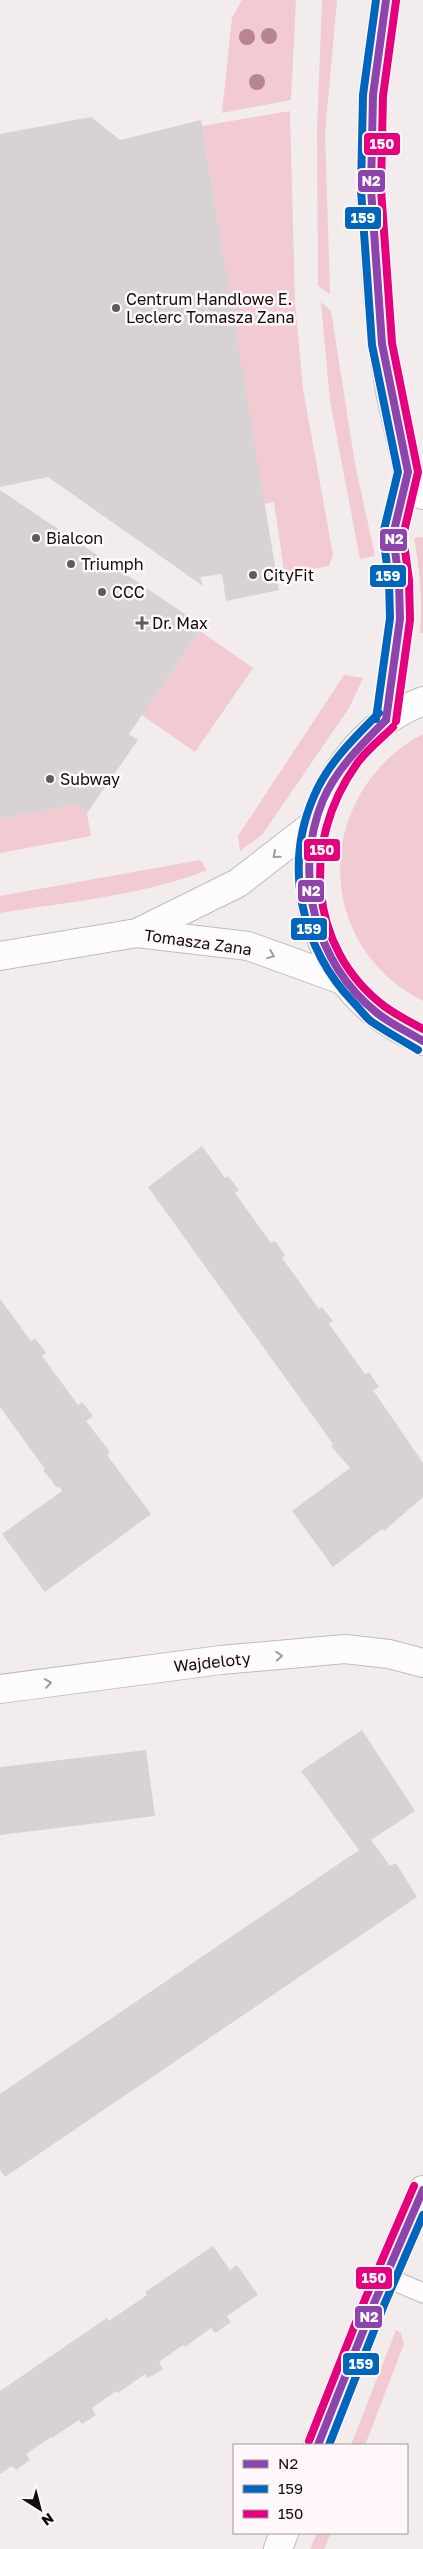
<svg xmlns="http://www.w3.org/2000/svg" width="423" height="2549" font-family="'Golos Text',sans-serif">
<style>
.green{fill:#f2cad2}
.building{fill:#d7d3d4}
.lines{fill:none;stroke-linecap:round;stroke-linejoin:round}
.service-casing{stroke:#c0bcbc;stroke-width:21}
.minor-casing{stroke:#c0bcbc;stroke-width:30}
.tertiary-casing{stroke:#c0bcbc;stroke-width:30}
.service{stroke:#fdfcfc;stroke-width:19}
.minor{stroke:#fdfcfc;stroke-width:28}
.tertiary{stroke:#fdfcfc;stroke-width:28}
.bus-1-casing{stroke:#fff7f9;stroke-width:11}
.bus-2-casing{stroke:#fff7f9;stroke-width:11}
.bus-3-casing{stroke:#fff7f9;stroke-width:11}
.bus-1{stroke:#8e44ad;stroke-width:8}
.bus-2{stroke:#0065bd;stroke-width:8}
.bus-3{stroke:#e5007d;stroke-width:8}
.tree{fill:#b78492}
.oneway{stroke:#9e9c9c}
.poi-dot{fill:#5f5a5b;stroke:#fff7f9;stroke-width:2}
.labels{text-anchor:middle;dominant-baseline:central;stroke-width:5;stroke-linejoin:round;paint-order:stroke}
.poi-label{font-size:16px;fill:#100c0d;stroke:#fff7f9;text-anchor:start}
.street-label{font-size:16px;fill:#100c0d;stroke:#fff7f9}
.line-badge{stroke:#fff7f9;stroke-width:2}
.badge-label{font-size:14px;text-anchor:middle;font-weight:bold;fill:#fff}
</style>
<rect width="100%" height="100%" fill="#f2eced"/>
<g class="green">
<path d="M242 0H296L291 100 222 113 232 18Z"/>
<path d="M322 0H337L325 133 330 294 318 286 317 132Z"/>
<path d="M290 111 295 302 303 389 333 555 329 566 307 570 284 571 274 502 264 504 202 126Z"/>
<path d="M321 302 331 311 355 464 375 556 360 559 330 401Z"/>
<path d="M423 537V633H420C423 601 420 571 414 538Z"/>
<path d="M200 631 253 668 195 752 142 715Z"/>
<path d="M344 675 363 678 349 708 262 835 240 851 238 836Z"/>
<path d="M423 734V1001C311 945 314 792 423 734Z"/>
<path d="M78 804 87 813 91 836 0 853V819Z"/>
<path d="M200 860 207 870C146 895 66 902 0 913V896Z"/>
<path d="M396 2330 401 2333 404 2344 365 2445H351Z"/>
<path d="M317 2533H331L324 2549H310Z"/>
</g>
<g class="building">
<path d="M91 117 120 140 201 120 279 590 226 601 222 574 200 577 203 586 48 477 0 487V134Z"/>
<path d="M0 490 203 626 129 734 138 740 87 813 78 804 0 819Z"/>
<path d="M202 1146 225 1178 228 1176 239 1190 235 1193 271 1243 275 1241 285 1255 282 1258 319 1309 322 1307 333 1321 329 1324 365 1374 369 1372 379 1387 373 1390 423 1463V1497L384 1531 382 1529 333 1567 292 1511 350 1468 331 1446 333 1444 148 1187Z"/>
<path d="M0 1299 31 1341 35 1338 46 1353 42 1356 78 1405 82 1402 93 1416 86 1421 110 1452 107 1455 151 1514 45 1592 2 1534 62 1491 59 1486 57 1488 43 1470 45 1469 0 1407Z"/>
<path d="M362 1730 415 1811 371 1840 390 1866 396 1863 417 1897 5 2177 0 2170V2094L359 1850 301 1771Z"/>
<path d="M146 1750 155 1816 0 1835V1767Z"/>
<path d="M213 2246 230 2270 237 2265 258 2295 227 2316 231 2322 215 2333 211 2328 185 2347 183 2345 159 2362 163 2369 148 2378 145 2374 118 2393 116 2391 92 2408 96 2415 82 2424 79 2420 52 2438 51 2437 26 2454 30 2460 16 2470 12 2466 0 2474V2391L107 2318 109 2321 147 2295 145 2292Z"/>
</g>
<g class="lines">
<g class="service-casing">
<path id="service" d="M386 2277 423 2293"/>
</g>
<g class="minor-casing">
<path id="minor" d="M0 1689 221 1660 345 1649 389 1654 423 1663"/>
</g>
<g class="tertiary-casing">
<g id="tertiary">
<path d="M386 0 373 95 371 189 377 284 382 344 391 396 408 472 423 495"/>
<path d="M423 701C303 748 270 912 363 1002 380 1019 401 1031 423 1041"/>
<path d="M386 720 400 619 399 581 393 535 408 472"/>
<path d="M137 933 248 946 345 981"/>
<path d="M0 956 137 933 238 883 314 824"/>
<path d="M318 2445 375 2301 423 2190"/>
<path d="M278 2549 284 2533"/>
</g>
</g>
<use href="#service" class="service"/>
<use href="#minor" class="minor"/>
<use href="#tertiary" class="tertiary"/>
<g class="bus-1-casing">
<g id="bus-1">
<path d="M386 0 373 95 371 189 382 344 408 472 393 535 399 581 400 619 386 720"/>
<path d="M386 720C362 744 337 768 323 800 292 874 315 964 377 1013 391 1024 408 1032 423 1041"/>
<path d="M318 2445 375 2301 423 2190"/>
</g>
</g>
<g class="bus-2-casing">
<g id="bus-2">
<path d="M376 0 363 95 361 190 372 345 398 472 383 534 389 582 390 618 376 719"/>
<path d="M379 713C354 738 328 763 314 796 283 867 301 948 354 1003 360 1009 365 1017 372 1022 387 1032 403 1041 418 1050"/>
<path d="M329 2445 384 2305 423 2215"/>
</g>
</g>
<g class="bus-3-casing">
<g id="bus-3">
<path d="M396 721 410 620 409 580 403 536 418 472 392 343 381 189 383 96 396 1"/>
<path d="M393 727C381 739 365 751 356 765 302 841 307 947 384 1006 396 1015 410 1022 423 1029"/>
<path d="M309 2441 366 2297 414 2186"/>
</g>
</g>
<use href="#bus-1" class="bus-1"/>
<use href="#bus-2" class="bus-2"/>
<use href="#bus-3" class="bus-3"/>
</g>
<g class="tree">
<circle cx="269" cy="36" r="8"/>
<circle cx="247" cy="37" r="8"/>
<circle cx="257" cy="82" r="8"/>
</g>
<defs><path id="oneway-chevron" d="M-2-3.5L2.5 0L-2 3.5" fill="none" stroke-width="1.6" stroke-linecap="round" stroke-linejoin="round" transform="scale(1.25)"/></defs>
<g class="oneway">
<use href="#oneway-chevron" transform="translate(276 855) rotate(140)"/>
<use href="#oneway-chevron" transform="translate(271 955) rotate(22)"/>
<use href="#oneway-chevron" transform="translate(279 1656) rotate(-4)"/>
<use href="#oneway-chevron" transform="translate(48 1683) rotate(-8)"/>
</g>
<g class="poi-dot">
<circle cx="116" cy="308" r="5"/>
<circle cx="36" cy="538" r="5"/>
<circle cx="71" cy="564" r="5"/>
<circle cx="253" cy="575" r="5"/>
<circle cx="102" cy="592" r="5"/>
<path d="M139.5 615.5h5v5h5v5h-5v5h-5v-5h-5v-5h5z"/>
<circle cx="50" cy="779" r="5"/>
</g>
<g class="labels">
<g class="poi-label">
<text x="126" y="299">Centrum Handlowe E.<tspan x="126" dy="18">Leclerc Tomasza Zana</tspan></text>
<text x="46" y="538">Bialcon</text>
<text x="81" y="564">Triumph</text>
<text x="263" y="575">CityFit</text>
<text x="112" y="592">CCC</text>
<text x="152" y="623">Dr. Max</text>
<text x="60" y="779">Subway</text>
</g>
<g class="street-label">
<text transform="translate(198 942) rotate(8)">Tomasza Zana</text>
<text transform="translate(212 1662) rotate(-6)">Wajdeloty</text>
</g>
</g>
<g class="line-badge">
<rect x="363" y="132" width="38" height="24" rx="5" fill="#e5007d"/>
<rect x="357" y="169" width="29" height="24" rx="5" fill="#8e44ad"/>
<rect x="344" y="206" width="38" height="24" rx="5" fill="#0065bd"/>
<rect x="379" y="528" width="29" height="24" rx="5" fill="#8e44ad"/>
<rect x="369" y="564" width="38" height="24" rx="5" fill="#0065bd"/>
<rect x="303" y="838" width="38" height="24" rx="5" fill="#e5007d"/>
<rect x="297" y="879" width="28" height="24" rx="5" fill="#8e44ad"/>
<rect x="290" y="917" width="38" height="24" rx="5" fill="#0065bd"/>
<rect x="355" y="2266" width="38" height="24" rx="5" fill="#e5007d"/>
<rect x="354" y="2305" width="29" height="24" rx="5" fill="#8e44ad"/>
<rect x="342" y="2352" width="38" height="24" rx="5" fill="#0065bd"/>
</g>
<g class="badge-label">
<text x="382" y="149">150</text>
<text x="371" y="186">N2</text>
<text x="363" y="223">159</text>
<text x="394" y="544">N2</text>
<text x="388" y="581">159</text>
<text x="322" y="855">150</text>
<text x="311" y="896">N2</text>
<text x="309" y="934">159</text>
<text x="374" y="2283">150</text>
<text x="369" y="2322">N2</text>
<text x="361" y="2369">159</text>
</g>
<rect x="233" y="2444" width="175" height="90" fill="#fff7f9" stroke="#9f999b"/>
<rect x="243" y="2460" width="25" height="8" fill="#8e44ad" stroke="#9f999b"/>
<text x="278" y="2469" font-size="15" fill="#100c0d">N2</text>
<rect x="243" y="2485" width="25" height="8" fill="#0065bd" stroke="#9f999b"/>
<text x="278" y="2494" font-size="15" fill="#100c0d">159</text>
<rect x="243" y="2510" width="25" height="8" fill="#e5007d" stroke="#9f999b"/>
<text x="278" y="2519" font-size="15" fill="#100c0d">150</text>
<g transform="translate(40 2509) rotate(144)" stroke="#fff7f9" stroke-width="4" paint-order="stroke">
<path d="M0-4L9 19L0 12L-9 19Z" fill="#100c0d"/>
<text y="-8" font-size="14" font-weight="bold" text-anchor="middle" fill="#100c0d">N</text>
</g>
</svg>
